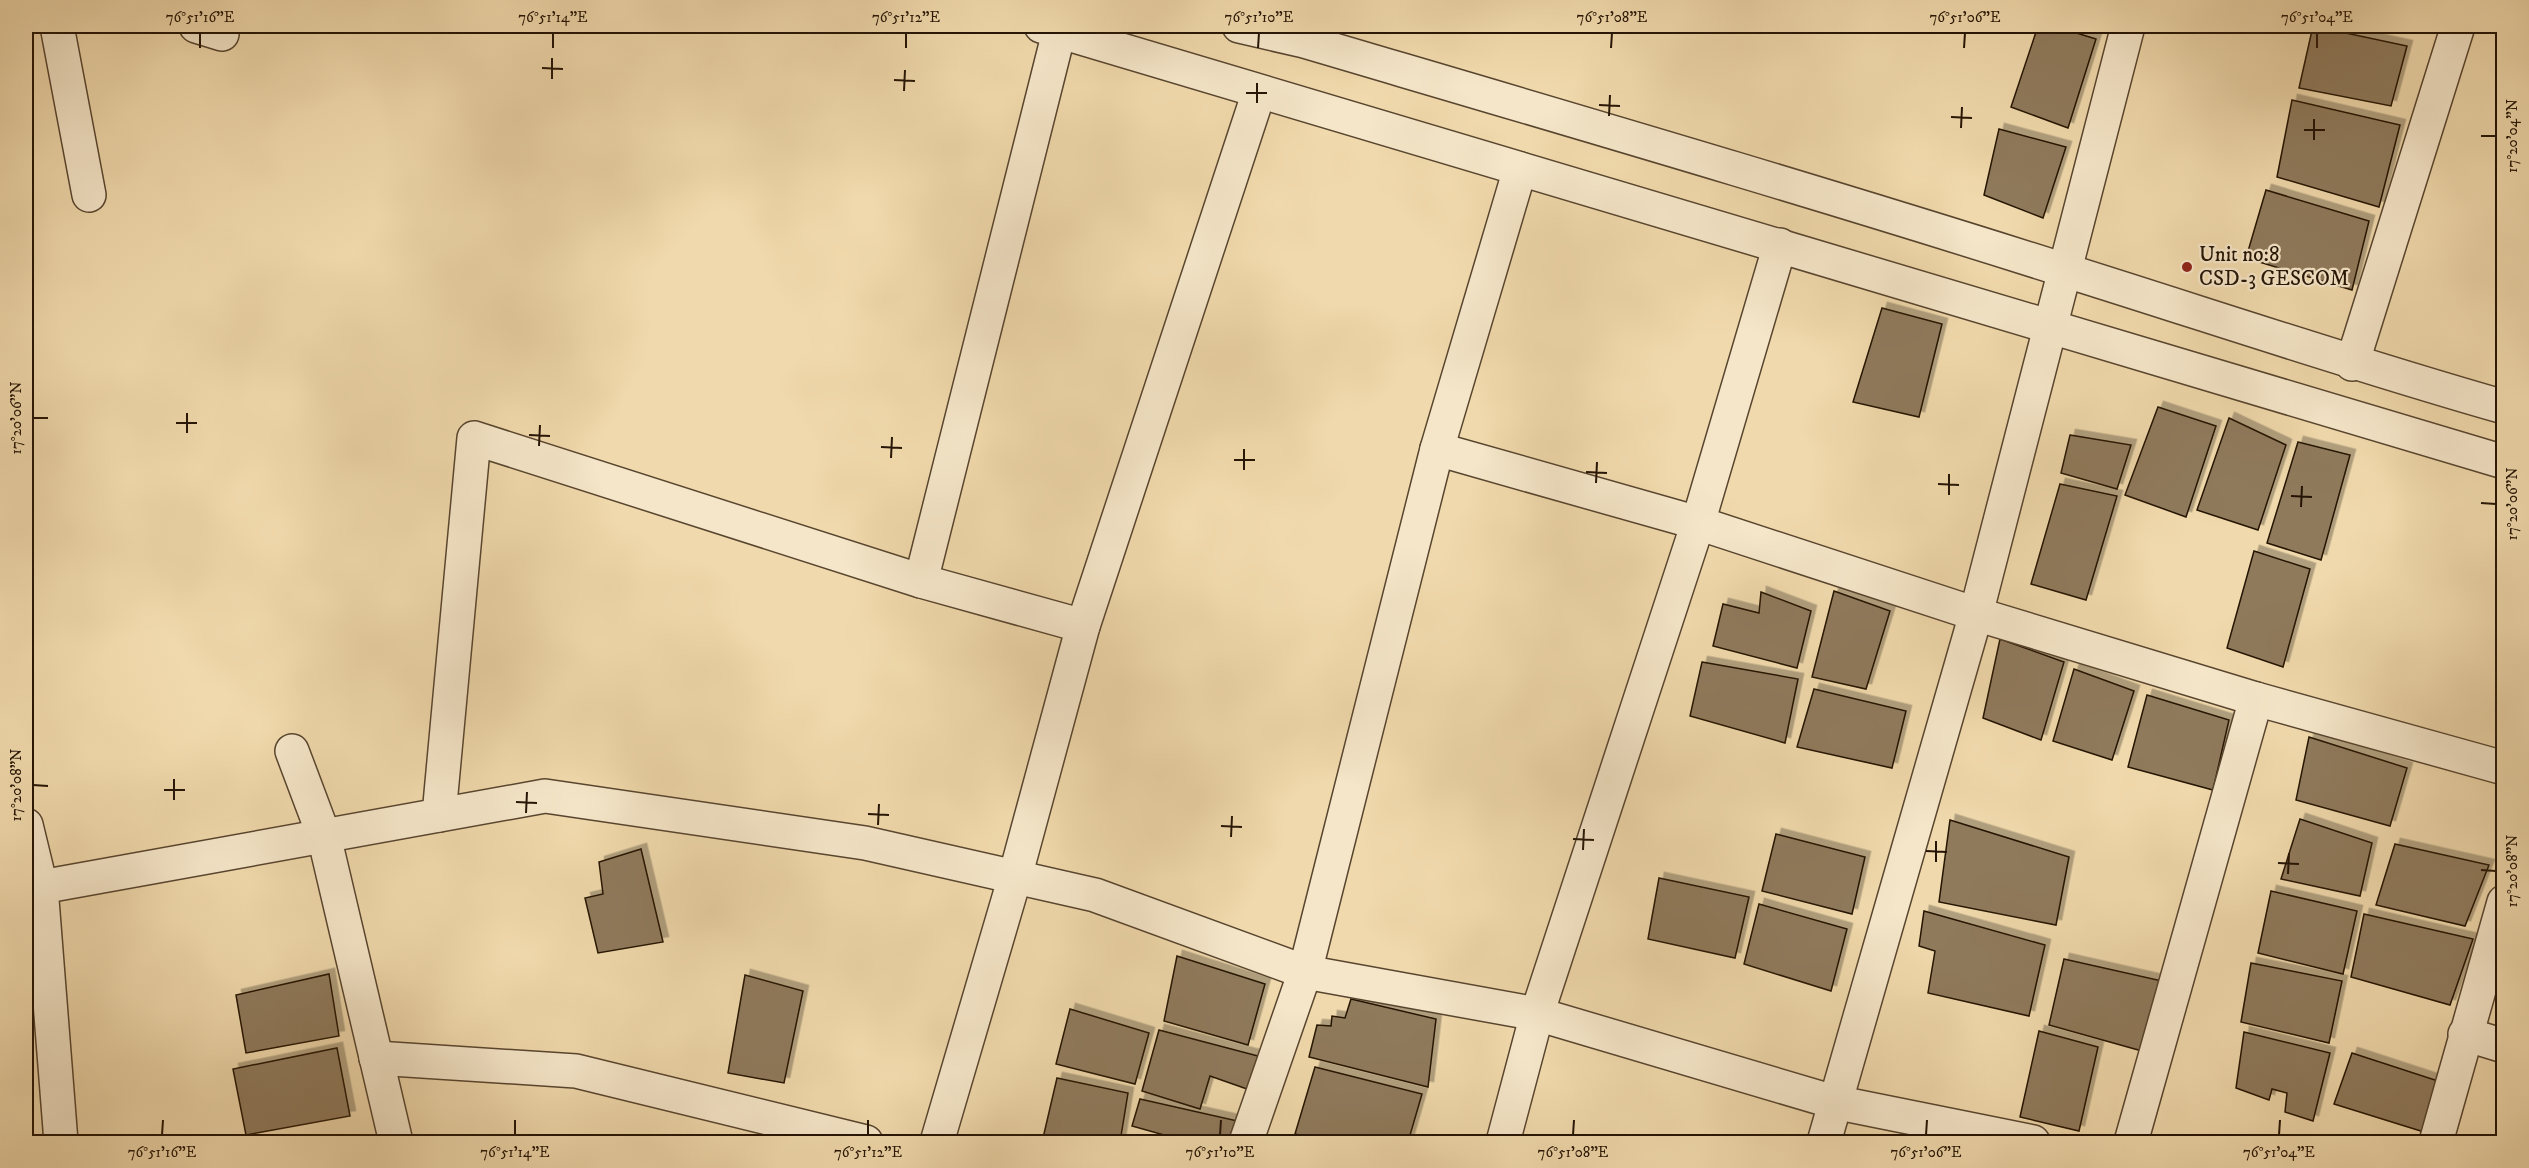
<svg xmlns="http://www.w3.org/2000/svg" width="2529" height="1168" font-family="'IM FELL DW Pica',serif">
<style>
.building{fill:#8f7a5c;stroke:#251405;stroke-width:1.5;filter:url(#shadow)}
.lines{fill:none;stroke-linecap:round;stroke-linejoin:round}
.minor-casing{stroke:#58452f;stroke-width:36}
.minor{stroke:#f5e6c9;stroke-width:33}
.ticks{fill:none;stroke:#251405;stroke-width:2}
.poi-dot{fill:#8f2418;stroke:#f5e6c9;stroke-width:2}
.labels{text-anchor:middle;dominant-baseline:central;stroke-width:4.5;stroke-linejoin:round;paint-order:stroke}
.poi-label{font-size:21px;fill:#251405;stroke:#f5e6c9;text-anchor:start}
.neatline{fill:none;stroke:#251405;stroke-width:2}
.ticks-label{font-size:15px;text-anchor:middle;fill:#251405}
</style>
<defs>
<filter id="shadow"><feDropShadow dx="5.5" dy="-5.5" stdDeviation="0" flood-color="#0004"/></filter>
</defs>
<rect width="100%" height="100%" fill="#f0d9ac"/>
<filter id="stains"><feTurbulence type="fractalNoise" baseFrequency=".00333" numOctaves="4"/><feColorMatrix values="0 0 0 0 .2 0 0 0 0 .09 0 0 0 0 .02 0 0 0 .5 -.17"/></filter>
<radialGradient id="worn" r=".72"><stop offset=".6" stop-color="#630" stop-opacity="0"/><stop offset="1" stop-color="#630" stop-opacity=".3"/></radialGradient>
<g class="building">
<path d="M2038 26H2054L2096 39 2068 128 2011 107Z"/>
<path d="M2313 26 2407 46 2391 106 2299 88Z"/>
<path d="M2292 100 2400 125 2379 207 2277 177Z"/>
<path d="M1999 129 2066 147 2043 218 1984 195Z"/>
<path d="M2266 190 2369 221 2352 290 2246 258Z"/>
<path d="M1882 308 1942 324 1919 417 1853 402Z"/>
<path d="M2158 407 2216 426 2186 517 2125 495Z"/>
<path d="M2229 418 2286 445 2258 530 2197 510Z"/>
<path d="M2070 435 2131 445 2117 489 2061 473Z"/>
<path d="M2298 442 2350 455 2321 560 2267 543Z"/>
<path d="M2060 484 2117 496 2086 600 2031 584Z"/>
<path d="M2254 551 2310 569 2283 667 2227 648Z"/>
<path d="M1834 591 1890 611 1866 689 1812 677Z"/>
<path d="M1761 592 1811 611 1797 668 1713 646 1723 604 1759 613Z"/>
<path d="M2000 639 2064 662 2041 740 1983 718Z"/>
<path d="M1702 662 1798 679 1785 743 1690 716Z"/>
<path d="M2074 669 2134 691 2112 760 2053 741Z"/>
<path d="M1814 689 1906 711 1892 768 1797 747Z"/>
<path d="M2147 695 2229 720 2213 790 2128 767Z"/>
<path d="M2309 737 2407 768 2390 826 2296 800Z"/>
<path d="M2300 819 2372 843 2360 896 2281 879Z"/>
<path d="M1950 820 2069 857 2056 925 1939 902Z"/>
<path d="M1776 834 1865 857 1852 914 1762 891Z"/>
<path d="M2395 844 2489 865 2465 926 2376 905Z"/>
<path d="M641 849 663 942 598 953 585 898 603 894 599 862Z"/>
<path d="M1659 878 1749 897 1735 958 1648 939Z"/>
<path d="M2271 891 2357 911 2343 974 2258 953Z"/>
<path d="M1759 904 1847 929 1831 991 1744 964Z"/>
<path d="M1924 911 2045 945 2029 1016 1928 993 1935 951 1919 946Z"/>
<path d="M2364 914 2473 939 2450 1005 2351 977Z"/>
<path d="M1177 956 1265 984 1248 1045 1164 1021Z"/>
<path d="M2064 959 2162 981 2142 1051 2049 1025Z"/>
<path d="M2251 963 2342 981 2329 1043 2241 1022Z"/>
<path d="M329 974 339 1036 246 1053 236 995Z"/>
<path d="M745 975 803 991 784 1083 728 1073Z"/>
<path d="M1351 999 1436 1019 1428 1087 1309 1057 1317 1025 1331 1026 1332 1016 1345 1018Z"/>
<path d="M1070 1009 1149 1033 1135 1084 1056 1064Z"/>
<path d="M1159 1030 1258 1056 1247 1089 1210 1076 1200 1109 1142 1091Z"/>
<path d="M2039 1031 2098 1047 2079 1131 2020 1117Z"/>
<path d="M2244 1032 2330 1053 2313 1121 2285 1112 2287 1093 2272 1089 2269 1100 2236 1088Z"/>
<path d="M337 1048 350 1116 246 1135 233 1069Z"/>
<path d="M2352 1053 2438 1081 2424 1132 2334 1104Z"/>
<path d="M1315 1067 1422 1094 1408 1142H1330L1295 1134Z"/>
<path d="M1057 1078 1128 1093 1120 1142H1062L1043 1138Z"/>
<path d="M1140 1099 1242 1122 1237 1142H1189L1132 1126Z"/>
</g>
<g class="lines">
<g class="minor-casing">
<g id="minor">
<path d="M57 26 89 195"/>
<path d="M196 26 222 34"/>
<path d="M1041 26 2504 462"/>
<path d="M1239 26 1304 41C1558 116 1812 190 2064 270 2211 316 2356 365 2504 407"/>
<path d="M2352 364 2458 26"/>
<path d="M1437 449 1698 523 1976 614 2256 699 2504 768"/>
<path d="M921 581 1059 32"/>
<path d="M292 751 324 836 396 1142"/>
<path d="M439 815 474 438 921 581 1083 626"/>
<path d="M26 825 41 887 61 1142"/>
<path d="M41 887 545 796 865 843 1095 895 1305 972 1537 1014 1834 1102 2033 1142"/>
<path d="M2465 1034 2504 1046"/>
<path d="M376 1058 576 1071 866 1142"/>
<path d="M937 1142 1015 877 1083 626 1259 92"/>
<path d="M1246 1142 1305 972 1437 449 1520 169"/>
<path d="M1503 1142 1537 1014 1698 523 1780 245"/>
<path d="M1824 1142 1976 614 2128 26"/>
<path d="M2131 1142 2256 699"/>
<path d="M2436 1142 2504 902"/>
</g>
</g>
<use href="#minor" class="minor"/>
</g>
<path class="ticks" d="M200 48V33M553 48V33M906 48V33M1258 48 1259 33M1611 48 1612 33M1964 48 1965 33M2317 48V33M542 68 563 69M552 79V58M894 80 915 81M904 91 905 70M1246 93H1267M1257 103V83M1599 105 1620 106M1609 116 1610 95M1951 117 1972 118M1961 128 1962 107M2304 130H2325M2481 136H2496M2314 140V119M33 418H48M176 423H197M187 433V413M529 435 550 436M539 446 540 425M881 447 902 448M891 458 892 437M1234 460H1255M1244 470V449M1586 472 1607 473M1596 483 1597 462M1938 484 1959 485M1949 495V474M2291 496 2312 497M2481 503 2496 504M2301 507 2302 486M33 785 48 786M164 790H185M174 800V779M516 802 537 803M526 813 527 792M868 814 889 815M878 825 879 804M1221 826 1242 827M1231 837 1232 816M1573 839 1594 840M1583 850 1584 829M1926 851 1947 852M1936 862V841M2278 863 2299 864M2481 870 2496 871M2288 874 2289 853M162 1135 163 1120M515 1135V1120M868 1135V1120M1220 1135 1221 1120M1573 1135 1574 1120M1926 1135 1927 1120M2279 1135 2280 1120"/>
<circle class="poi-dot" cx="2187" cy="267" r="6"/>
<g class="labels">
<g class="poi-label">
<text x="2199" y="255">Unit no:8<tspan x="2199" dy="24">CSD-3 GESCOM</tspan></text>
</g>
</g>
<rect width="2529" height="1168" fill="none" stroke="#f0d9ac" stroke-width="66"/>
<rect x="33" y="33" width="2463" height="1102" class="neatline"/>
<g class="ticks-label">
<text x="200" y="22">76°51'16"E</text>
<text x="553" y="22">76°51'14"E</text>
<text x="906" y="22">76°51'12"E</text>
<text x="1259" y="22">76°51'10"E</text>
<text x="1612" y="22">76°51'08"E</text>
<text x="1965" y="22">76°51'06"E</text>
<text x="2317" y="22">76°51'04"E</text>
<text transform="translate(2512 136) rotate(-90)" y="5">17°20'04"N</text>
<text transform="translate(16 418) rotate(-90)" y="5">17°20'06"N</text>
<text transform="translate(2512 504) rotate(-90)" y="5">17°20'06"N</text>
<text transform="translate(16 785) rotate(-90)" y="5">17°20'08"N</text>
<text transform="translate(2512 871) rotate(-90)" y="5">17°20'08"N</text>
<text x="162" y="1157">76°51'16"E</text>
<text x="515" y="1157">76°51'14"E</text>
<text x="868" y="1157">76°51'12"E</text>
<text x="1220" y="1157">76°51'10"E</text>
<text x="1573" y="1157">76°51'08"E</text>
<text x="1926" y="1157">76°51'06"E</text>
<text x="2279" y="1157">76°51'04"E</text>
</g>
<rect width="100%" height="100%" filter="url(#stains)"/>
<rect width="100%" height="100%" fill="url(#worn)"/>
</svg>
